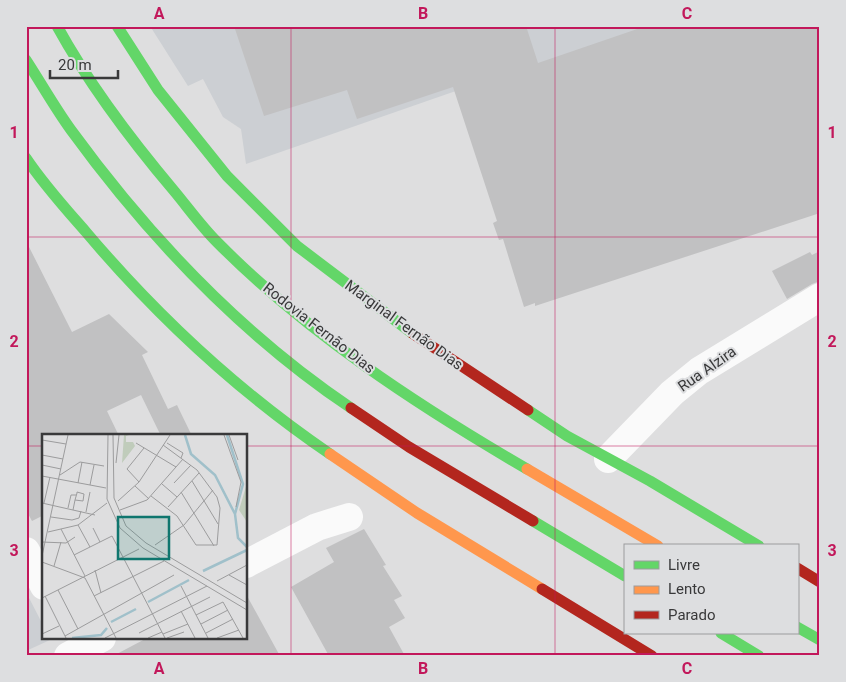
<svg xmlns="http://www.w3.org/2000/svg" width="846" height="682" font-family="Roboto,sans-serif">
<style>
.built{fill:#cccfd3}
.building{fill:#c1c1c2}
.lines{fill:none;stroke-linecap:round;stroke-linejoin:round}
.street{stroke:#fafafa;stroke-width:28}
.fast{stroke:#63d668;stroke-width:11}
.slow{stroke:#ff974d;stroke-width:11}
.jam{stroke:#b3261e;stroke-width:11}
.grid{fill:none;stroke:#c2185b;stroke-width:1;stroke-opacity:0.55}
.labels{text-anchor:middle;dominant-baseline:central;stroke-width:4;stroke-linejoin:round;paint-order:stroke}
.street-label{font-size:15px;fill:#39393a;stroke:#dddee0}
.inset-river{fill:none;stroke:#a0c0ca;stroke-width:2.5}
.inset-road{fill:none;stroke:#9c9c9d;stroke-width:1}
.view{fill:#0f766e;fill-opacity:0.15;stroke:#0f766e;stroke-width:2.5}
.inset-edge{fill:none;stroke:#39393a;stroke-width:2.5}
.neatline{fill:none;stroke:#c2185b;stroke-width:2}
.grid-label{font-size:16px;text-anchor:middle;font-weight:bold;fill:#c2185b}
</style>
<rect width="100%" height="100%" fill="#dededf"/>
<g class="built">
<path d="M150 26H656L450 93 246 164 241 129 223 117 203 79 188 86Z"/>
<path d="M26 592 44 627V638L50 640 26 651Z"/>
</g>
<g class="building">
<path d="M234 26H526L538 63 646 26H820V213L535 306V303L524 307 503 239 499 240 493 223 497 221 453 87 357 119 347 90 264 116Z"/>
<path d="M26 241 72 332 109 314 148 352 142 355 168 409 177 405 192 436H161L141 395 107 411 119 436H44V515L32 521 26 510Z"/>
<path d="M820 251V281L812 284 787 299 772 271 810 252 812 255Z"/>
<path d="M364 529 386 565 383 566 402 596 394 600 405 618 389 627 405 656H329L291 587 334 562 326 548Z"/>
<path d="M246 594 280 656H113L147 638H246Z"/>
</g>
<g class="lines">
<g class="street">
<path d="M608 459 672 393 699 371 820 297"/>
<path d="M26 551 44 586"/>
<path d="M246 564 317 527 349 517"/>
<path d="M68 656 102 638"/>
</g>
<g class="fast">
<path d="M57 26C90 86 131 140 175 192 189 209 202 227 217 242 307 333 417 405 527 469"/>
<path d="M117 26 158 90 227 176 297 246 412 333"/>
<path d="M26 60C41 83 55 108 71 130 149 237 241 334 351 408"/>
<path d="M26 158C44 185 65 208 86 232 157 316 239 392 330 454"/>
<path d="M528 410 567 436 650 481 759 546"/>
<path d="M533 521 625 576"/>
<path d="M797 627 820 640"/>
<path d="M721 633 759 656"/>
</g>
<g class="slow">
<path d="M330 454 417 513 542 589"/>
<path d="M527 469 658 546"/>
</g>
<g class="jam">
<path d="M412 333 528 410"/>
<path d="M351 408 409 447 533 521"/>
<path d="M797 568 820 582"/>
<path d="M542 589 652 656"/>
</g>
</g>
<path class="grid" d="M291 26V656M555 26V656M26 237H820M26 446H44M246 446H820"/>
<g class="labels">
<g class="street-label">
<text transform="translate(404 325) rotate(36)">Marginal Fernão Dias</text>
<text transform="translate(319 328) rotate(38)">Rodovia Fernão Dias</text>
<text transform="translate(707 369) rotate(-35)">Rua Alzira</text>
</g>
</g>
<g transform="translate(42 434)">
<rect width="205" height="205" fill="#dededf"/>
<path d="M82 1H87L84 2V8H91L93 12 80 29ZM205 49V88L197 76Z" fill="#c0ccbb"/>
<path class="inset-river" d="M143 1 149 20 173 41 193 80 196 104 205 113M185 1 201 50 193 80M161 137 205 116M106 168 147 146M69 188 94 175M30 204 59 201 65 194"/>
<path class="inset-road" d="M66 1 65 65 78 94 101 114 205 176M71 1 72 64 84 92 104 109 205 169M182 1 199 48 194 73M187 1 196 26M0 6 24 10M94 9 134 33M125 9 141 19 139 24M0 21 21 25M74 29 77 1M0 31 19 35M18 41 38 28 62 32M0 42 64 54M150 47 176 90M97 48 85 35 102 14M36 49 40 28M132 49 149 31M120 50 135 63M48 51 52 31M93 52 107 65M139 58 172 112M109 62 135 82 154 111H175L178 74 175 63 155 36 121 11M76 67 97 48 128 1M0 69 53 81M2 69 8 43M126 73 157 39M26 74 29 61H34M31 76 33 66 35 59V58L42 60 41 67 33 66M78 76 105 66 141 25M44 78 48 58M9 83 30 86 37 84 39 77M36 91 48 113M51 94 58 108M19 95 43 142M6 98 36 91 65 69M0 108 24 109 33 103M113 111 142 91 171 56M32 121 70 102 123 204M0 122 26 1M0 128 43 144 74 204M12 132 19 108M53 136 59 159M187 141 205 151M175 147 205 131M139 152 166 204M16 156 36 195M3 162 24 204M52 162 122 127M0 164 97 115M139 177 153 204M154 181 181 168 201 204M159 190 186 176M97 199 168 163M164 199 191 185M0 200 17 192M121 200 146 190M23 202 132 141M63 204 165 152M106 204 120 198M125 204 142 198M175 204 197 196"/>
<path class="view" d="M76 83H127V125H76Z"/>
<rect width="205" height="205" class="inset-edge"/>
</g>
<rect width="846" height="682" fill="none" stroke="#dddee0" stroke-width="55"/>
<rect x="624" y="544" width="175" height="90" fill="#dddee0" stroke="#9b9c9e"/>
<rect x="634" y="561" width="25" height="8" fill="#63d668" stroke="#9b9c9e"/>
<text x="668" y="570" font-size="15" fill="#39393a">Livre</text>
<rect x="634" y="586" width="25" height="8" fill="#ff974d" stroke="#9b9c9e"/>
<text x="668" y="594" font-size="15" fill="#39393a">Lento</text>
<rect x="634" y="611" width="25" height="8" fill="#b3261e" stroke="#9b9c9e"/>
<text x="668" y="620" font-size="15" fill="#39393a">Parado</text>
<path d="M50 70v8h68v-8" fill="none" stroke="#39393a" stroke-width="2.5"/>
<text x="58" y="70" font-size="15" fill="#39393a" stroke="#dddee0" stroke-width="4" paint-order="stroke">20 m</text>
<rect x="28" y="28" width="790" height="626" class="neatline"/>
<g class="grid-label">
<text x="159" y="19">A</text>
<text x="423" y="19">B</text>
<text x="687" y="19">C</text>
<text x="14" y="138">1</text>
<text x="832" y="138">1</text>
<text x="14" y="347">2</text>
<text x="832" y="347">2</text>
<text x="14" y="556">3</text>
<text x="832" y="556">3</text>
<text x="159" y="674">A</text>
<text x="423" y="674">B</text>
<text x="687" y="674">C</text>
</g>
</svg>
